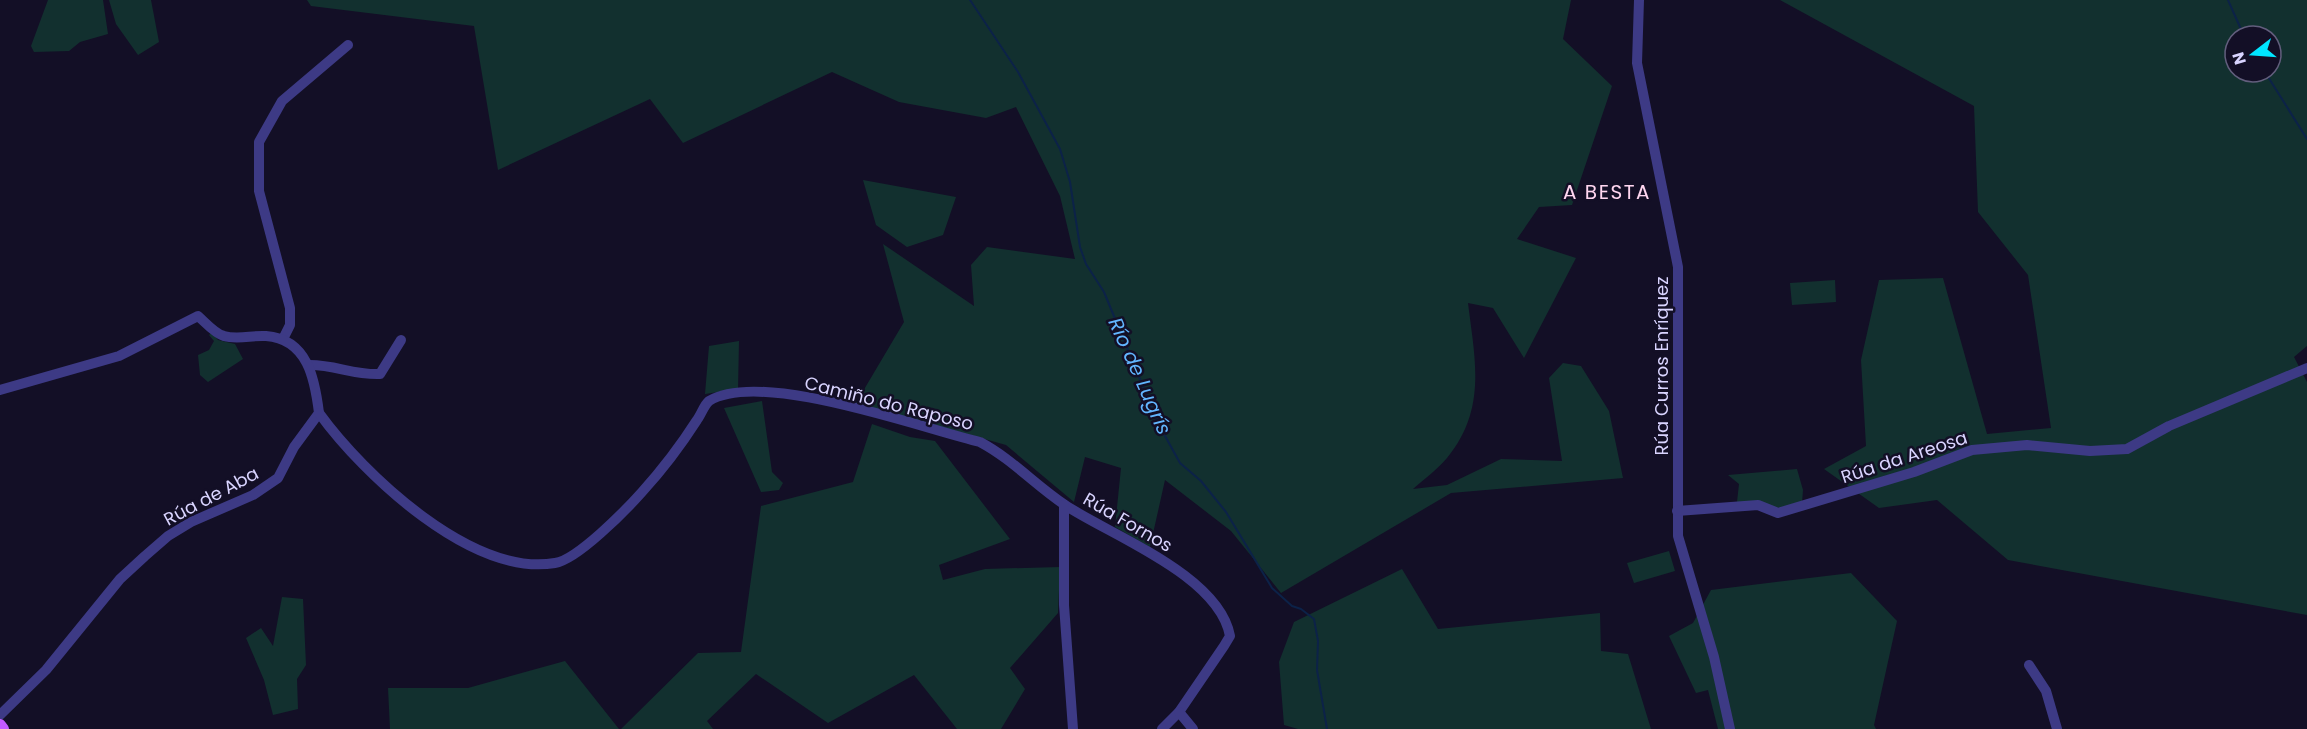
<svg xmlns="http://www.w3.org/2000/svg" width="2307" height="729" font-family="Poppins,sans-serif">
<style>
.green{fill:#12302f;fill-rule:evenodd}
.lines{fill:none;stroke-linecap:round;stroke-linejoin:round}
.stream{stroke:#0c2248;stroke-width:2}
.minor{stroke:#3d3a85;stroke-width:10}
.major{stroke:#c25bff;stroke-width:12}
.labels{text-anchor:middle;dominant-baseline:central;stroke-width:5;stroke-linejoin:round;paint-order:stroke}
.street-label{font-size:18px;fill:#d9d4ff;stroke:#130f26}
.neighbourhood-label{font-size:20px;letter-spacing:1.5px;fill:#ffd6f0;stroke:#130f26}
.water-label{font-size:20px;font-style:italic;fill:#62b6ff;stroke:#130f26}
</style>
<rect width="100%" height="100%" fill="#130f26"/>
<g class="green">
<path d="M48 0H103L108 34 80 42 69 51 34 52 31 46Z"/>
<path d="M109 0H151L159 42 138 55 116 24Z"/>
<path d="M307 0H1571L1563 39 1612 86 1572 205 1539 207 1517 239 1576 258 1524 358 1493 308 1468 303C1475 360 1487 409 1447 458 1438 469 1424 479 1413 489L1447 485 1501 459 1562 461 1549 378 1563 363 1581 366 1609 411 1623 478 1451 493 1281 593 1231 531 1165 480 1150 547 1115 527 1121 468 1085 457 1074 502 1006 445 856 403 904 322 883 244 974 306 971 265 987 247 1075 259 1060 196 1016 107 986 118 899 102 832 72 683 143 650 99 498 170 474 26 311 6Z"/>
<path d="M1780 0H2307V346L2294 357 2307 382V615L2008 560 1937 500 1879 508 1824 469 1866 446 1861 360 1879 280 1943 278 1987 434 2051 428 2028 275 1978 212 1974 106ZM2235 36H2271V72H2235Z"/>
<path d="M863 180 956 197 943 235 907 247 876 225Z"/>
<path d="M1835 280 1836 302 1792 305 1790 283Z"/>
<path d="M212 332 218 340 235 344 243 359 208 382 200 375 198 355 209 350 214 341 209 335Z"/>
<path d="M739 341 738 389 705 394 709 346Z"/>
<path d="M762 401 772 472 783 483 779 490 761 492 724 408Z"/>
<path d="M872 424 910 437 935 441 1010 539 939 565 943 580 985 569 1060 567 1058 613 1010 668 1025 689 1001 729H957L914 675 828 723 756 674 707 721 713 729H621L698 653 741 652 761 506 853 482Z"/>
<path d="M1797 469 1803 490 1802 503 1779 508 1737 502 1739 484 1728 475Z"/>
<path d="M1669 551 1675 571 1634 583 1627 563Z"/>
<path d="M1402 569 1438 629 1600 613 1601 651 1628 654 1651 729H1298L1284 725 1279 662 1294 622Z"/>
<path d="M1851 573 1897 621 1874 725 1876 729H1718L1708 690 1696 693 1669 636 1693 623 1711 590Z"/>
<path d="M282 597 303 599 306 665 297 679 298 709 273 715 264 680 246 638 261 628 273 646Z"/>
<path d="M565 661 619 729H390L388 688H468Z"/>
</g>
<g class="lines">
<g class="stream">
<path d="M970 0 1018 72 1060 149 1070 182 1080 247 1086 264 1104 292 1159 425 1180 463 1201 481 1226 512 1272 588 1292 606 1301 609 1314 619 1318 641 1317 670 1327 729"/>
<path d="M2228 0 2244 36"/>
<path d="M2265 72 2307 139"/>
</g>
<g class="minor">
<path d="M1639 0 1637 63 1678 267V536L1714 657 1730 729"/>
<path d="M283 339 290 325V308L259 191V142L282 101 348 45"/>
<path d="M310 365C336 365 353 375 380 374L401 340"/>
<path d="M0 390 119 356 198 316C205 322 215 334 224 336 238 340 252 335 266 336 308 339 315 380 319 413L294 447 278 478 253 495 191 522 168 536 145 556 120 579 46 670 0 715"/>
<path d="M319 413C364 475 472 577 555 563 577 560 626 510 642 492 662 470 681 445 697 420 701 415 704 405 709 401 761 369 921 428 980 442 1012 459 1035 485 1065 505 1110 535 1219 575 1230 636L1224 646 1179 712 1162 729"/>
<path d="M1064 505V605L1073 729"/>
<path d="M1677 511 1758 505 1778 513 1914 472 1972 450 2027 445 2090 451 2127 449 2169 426 2307 368"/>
<path d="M2029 665 2046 691 2057 729"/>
<path d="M1179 712 1193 729"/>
</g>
<path class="major" d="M0 725 3 729"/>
</g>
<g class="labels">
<g class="street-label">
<text transform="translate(1661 366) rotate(-90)">Rúa Curros Enríquez</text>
<text transform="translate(889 403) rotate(14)">Camiño do Raposo</text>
<text transform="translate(1904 457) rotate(-18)">Rúa da Areosa</text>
<text transform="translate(211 496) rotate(-28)">Rúa de Aba</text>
<text transform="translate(1128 522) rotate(30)">Rúa Fornos</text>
</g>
<g class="neighbourhood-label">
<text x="1607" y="192">A BESTA</text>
</g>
<g class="water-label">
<text transform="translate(1140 376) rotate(66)">Río de Lugrís</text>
</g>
</g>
<g transform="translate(2253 54) rotate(253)"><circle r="28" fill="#130f26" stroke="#625e7d" stroke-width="1.5"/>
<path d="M0-4.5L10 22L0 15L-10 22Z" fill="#00e5ff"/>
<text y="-9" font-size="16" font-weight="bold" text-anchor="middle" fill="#d9d4ff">N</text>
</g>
</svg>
